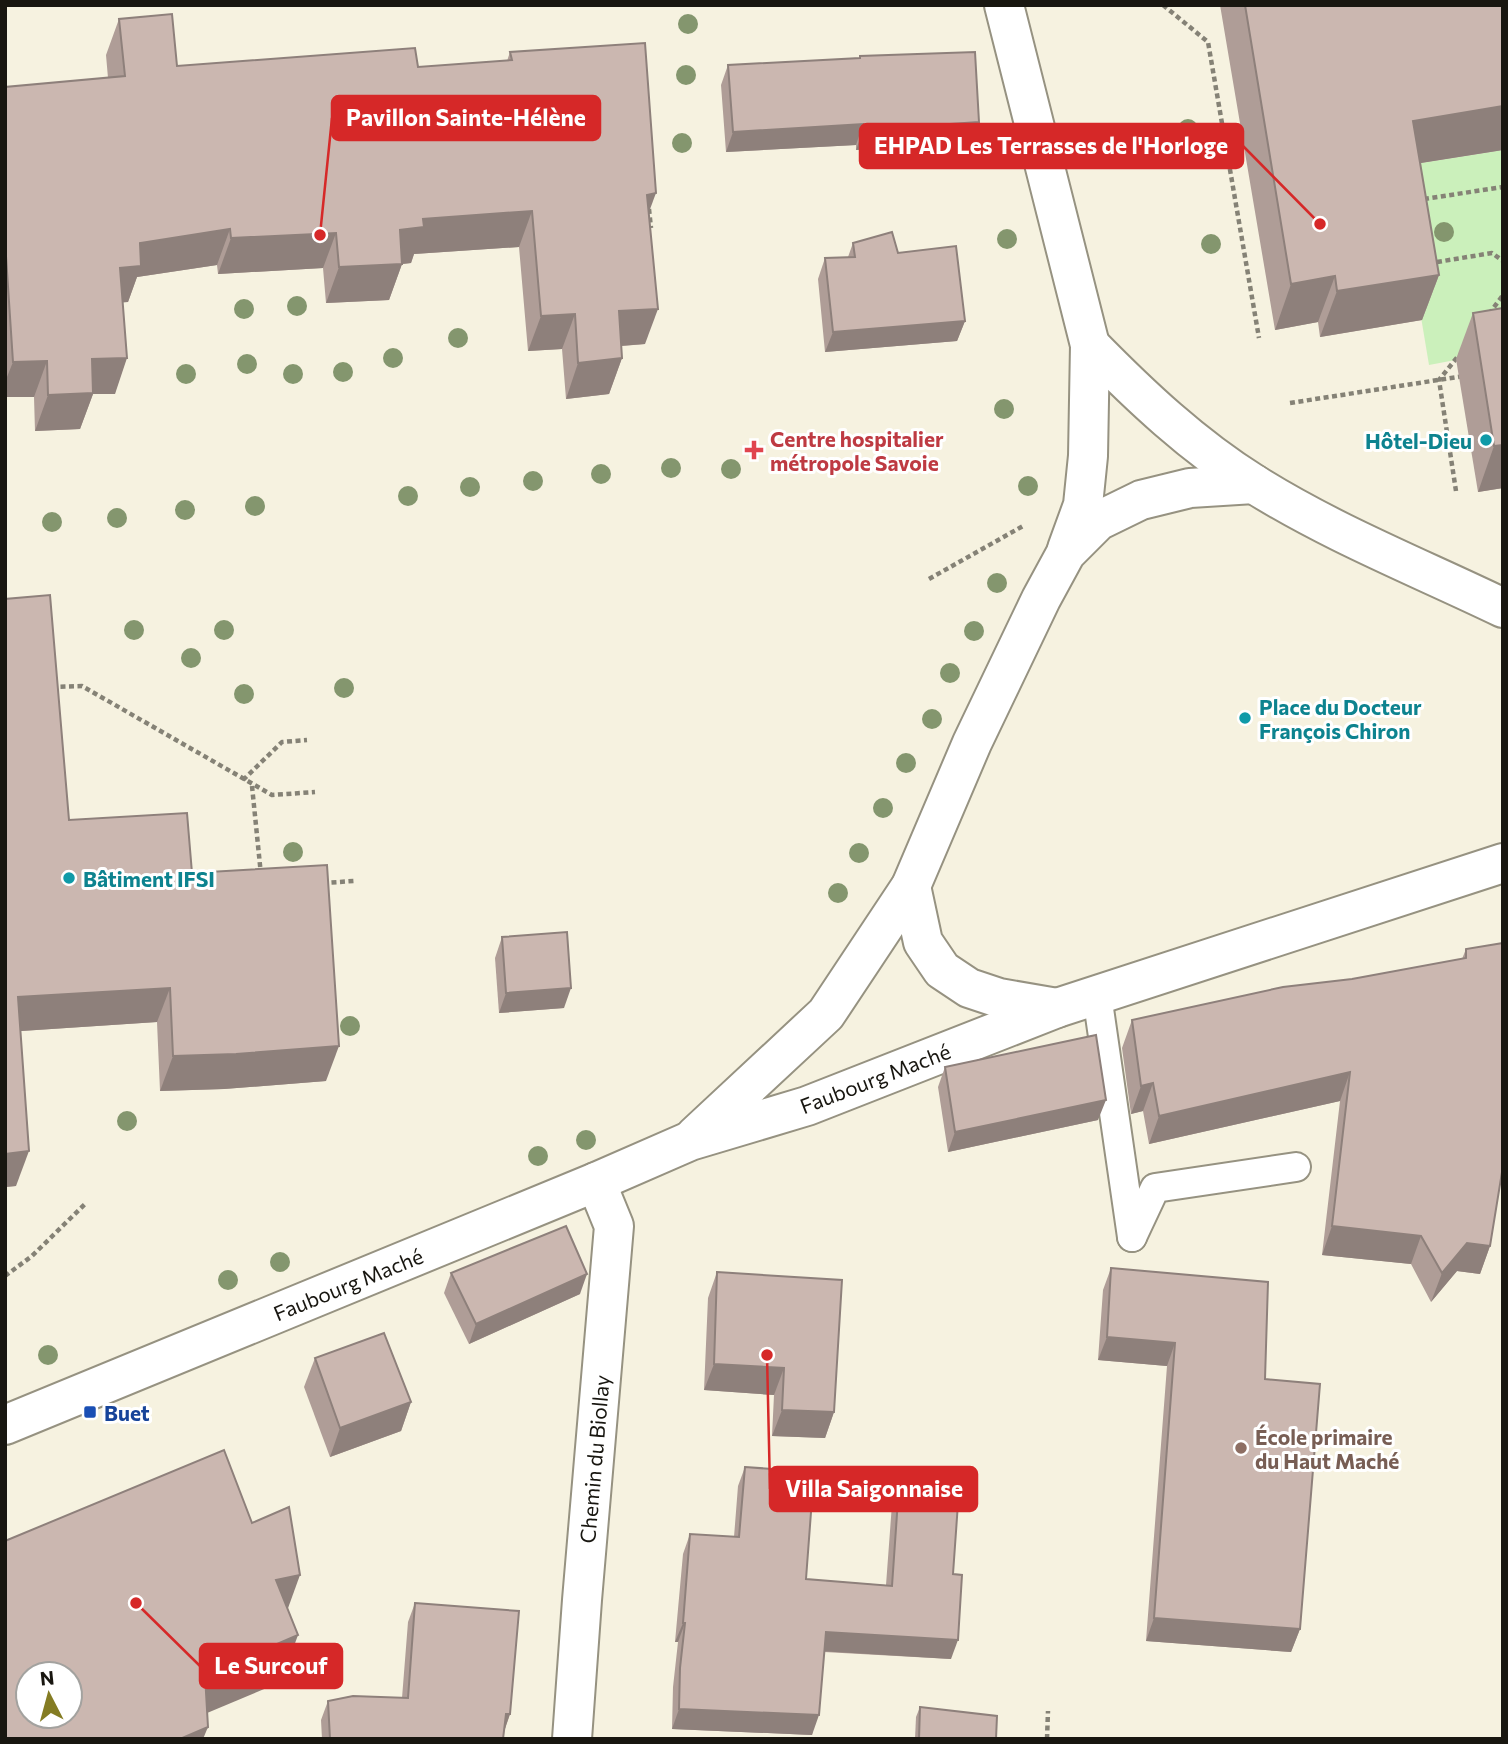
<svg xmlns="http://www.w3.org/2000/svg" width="1508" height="1744" font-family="Commissioner,sans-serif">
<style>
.green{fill:#cbf0bb}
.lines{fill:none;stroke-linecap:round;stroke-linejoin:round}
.lane-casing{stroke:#969281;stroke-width:32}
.street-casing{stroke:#969281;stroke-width:42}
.secondary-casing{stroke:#969281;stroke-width:42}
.path{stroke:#858276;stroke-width:4.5;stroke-dasharray:5 3.5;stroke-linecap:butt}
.lane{stroke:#fff;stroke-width:28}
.street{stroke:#fff;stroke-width:38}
.secondary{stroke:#fff;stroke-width:38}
.tree{fill:#84966e}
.wall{fill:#af9d97}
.shaded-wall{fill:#8e807b}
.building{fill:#cbb7b0;stroke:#8e807b;stroke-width:2;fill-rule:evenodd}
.culture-dot{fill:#0f9aa8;stroke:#fff;stroke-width:2.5}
.health-dot{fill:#e0444e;stroke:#fff;stroke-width:2.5}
.transit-dot{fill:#1a4fb4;stroke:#fff;stroke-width:2.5}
.education-dot{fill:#8d6e63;stroke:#fff;stroke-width:2.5}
.labels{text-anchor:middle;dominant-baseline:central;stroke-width:6;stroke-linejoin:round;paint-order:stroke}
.health-label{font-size:21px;font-weight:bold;fill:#be3a42;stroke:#fff;text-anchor:start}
.culture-label{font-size:21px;font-weight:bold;fill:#0d838f;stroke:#fff;text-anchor:start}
.street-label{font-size:21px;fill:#181610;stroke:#fff}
.transit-label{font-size:21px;font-weight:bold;fill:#164399;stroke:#fff;text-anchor:start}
.education-label{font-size:21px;font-weight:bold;fill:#785e54;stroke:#fff;text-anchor:start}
.leader{fill:none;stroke:#d62828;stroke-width:2.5}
.callout-dot{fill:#d62828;stroke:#fff;stroke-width:2.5}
.callout{fill:#d62828;stroke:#d62828;stroke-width:2.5}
.callout-label{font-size:23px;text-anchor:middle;font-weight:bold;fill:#fff}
</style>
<rect width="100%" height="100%" fill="#f6f2e0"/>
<path class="green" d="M1503 150V351L1429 365 1396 167Z"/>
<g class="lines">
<g class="lane-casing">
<g id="lane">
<path d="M1097 995 1132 1237"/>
<path d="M1132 1237 1155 1188 1296 1167"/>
</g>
</g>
<g class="street-casing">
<g id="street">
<path d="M911 886 923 942 942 970 969 988 999 998 1057 1008"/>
<path d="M572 1739 582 1600 614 1226 596 1182"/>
</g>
</g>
<g class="secondary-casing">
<g id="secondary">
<path d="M1004 5 1090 345 1088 456 1083 505 1067 549"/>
<path d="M1090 345C1140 396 1193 446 1254 484 1332 533 1420 568 1503 608"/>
<path d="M695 1136 826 1014 911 886 972 743 1041 599 1066 553 1098 521 1141 500 1190 488 1254 484"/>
<path d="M5 1425 596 1182 690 1141 807 1106 1057 1008 1503 863"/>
</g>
</g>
<g class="path">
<path d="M1163 5 1208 42 1259 338"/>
<path d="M1424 199 1503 187"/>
<path d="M649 209 651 228"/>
<path d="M1437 262 1492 253 1503 261"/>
<path d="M1489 314 1503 295"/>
<path d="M1290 403 1464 376"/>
<path d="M1456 491 1439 380 1459 355"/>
<path d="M929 579 1023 526"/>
<path d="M52 687 82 686 272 795 315 792"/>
<path d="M243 780 282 742 307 740"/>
<path d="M252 786 261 875"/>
<path d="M323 883 354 881"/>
<path d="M5 1276 32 1256 85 1204"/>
<path d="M1047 1739 1048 1711"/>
</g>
<use href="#lane" class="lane"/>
<use href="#street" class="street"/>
<use href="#secondary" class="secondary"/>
</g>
<g class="tree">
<circle cx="688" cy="24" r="10"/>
<circle cx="686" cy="75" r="10"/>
<circle cx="1188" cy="129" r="10"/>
<circle cx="682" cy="143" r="10"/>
<circle cx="1444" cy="232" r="10"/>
<circle cx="1007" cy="239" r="10"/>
<circle cx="1211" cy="244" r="10"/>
<circle cx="297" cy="306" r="10"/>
<circle cx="244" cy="309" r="10"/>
<circle cx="458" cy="338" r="10"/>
<circle cx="393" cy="358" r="10"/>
<circle cx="247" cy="364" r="10"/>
<circle cx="343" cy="372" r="10"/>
<circle cx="186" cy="374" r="10"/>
<circle cx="293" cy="374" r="10"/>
<circle cx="1004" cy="409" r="10"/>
<circle cx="671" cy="468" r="10"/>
<circle cx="731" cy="469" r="10"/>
<circle cx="601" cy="474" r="10"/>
<circle cx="533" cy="481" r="10"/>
<circle cx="1028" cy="486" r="10"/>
<circle cx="470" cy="487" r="10"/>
<circle cx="408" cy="496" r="10"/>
<circle cx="255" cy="506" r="10"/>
<circle cx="185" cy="510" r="10"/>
<circle cx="117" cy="518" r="10"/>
<circle cx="52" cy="522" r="10"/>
<circle cx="997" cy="583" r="10"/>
<circle cx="134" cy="630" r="10"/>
<circle cx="224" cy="630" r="10"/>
<circle cx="974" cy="631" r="10"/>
<circle cx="191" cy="658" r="10"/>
<circle cx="950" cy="673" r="10"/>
<circle cx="344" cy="688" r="10"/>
<circle cx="244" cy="694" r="10"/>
<circle cx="932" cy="719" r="10"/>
<circle cx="906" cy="763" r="10"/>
<circle cx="883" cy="808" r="10"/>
<circle cx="293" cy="852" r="10"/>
<circle cx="859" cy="853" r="10"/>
<circle cx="838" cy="893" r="10"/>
<circle cx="350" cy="1026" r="10"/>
<circle cx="127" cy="1121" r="10"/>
<circle cx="586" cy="1140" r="10"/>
<circle cx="538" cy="1156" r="10"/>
<circle cx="280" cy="1262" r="10"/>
<circle cx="228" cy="1280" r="10"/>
<circle cx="48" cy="1355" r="10"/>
</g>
<g class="wall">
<path d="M1220 5H1503V150L1420 163 1439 275 1422 320 1320 337 1318 322 1275 330Z"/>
<path d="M119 19 177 66 418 67 507 61 510 52 649 213 645 344 622 346V358L609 394 566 399 562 349 528 351 519 247 414 254 411 263 402 264 389 300 326 303 323 268 218 274 217 265 137 277 128 302H123L115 394H93L80 429 35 431 34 397H5V87L108 78 106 55Z"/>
<path d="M860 56 979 122 972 142 856 150V145L726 152 721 85 728 65 859 58Z"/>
<path d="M853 243 898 253 965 321 957 341 825 352 818 279 825 258 848 257Z"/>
<path d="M1503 308V488L1478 492 1456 359 1473 313Z"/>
<path d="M5 599 69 820 192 873 326 1081 224 1089 160 1091 157 1022 21 1031 16 1186 5 1187Z"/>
<path d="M502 937 564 1008 499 1013 495 958Z"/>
<path d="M1466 949 1490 1246 1480 1274 1457 1271 1431 1302 1411 1264 1322 1255 1340 1101 1149 1144 1143 1111 1131 1114 1122 1048 1132 1020 1462 959Z"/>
<path d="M945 1067 1098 1120 948 1152 938 1087Z"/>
<path d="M1111 1268 1265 1379 1300 1629 1291 1652 1146 1641 1167 1366 1098 1360 1103 1290Z"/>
<path d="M717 1272 834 1412 825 1438 772 1436 774 1395 704 1390 708 1298Z"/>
<path d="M451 1273 580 1294 469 1344 444 1293Z"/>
<path d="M315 1358 411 1402 401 1431 330 1457 304 1387Z"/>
<path d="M745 1467 806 1579 886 1585 892 1504 899 1485 953 1574 951 1659 824 1652 812 1735 672 1729 673 1687 678 1642H675L683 1554 690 1534 734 1537 738 1486Z"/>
<path d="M415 1603 510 1714 504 1732 503 1739H322L321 1720 328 1701 402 1698 408 1622Z"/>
<path d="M920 1707 996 1739H915L916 1717Z"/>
</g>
<g class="shaded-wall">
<path d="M1503 106V150L1396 167 1413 121Z"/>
<path d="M979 122 972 142 856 150 863 130Z"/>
<path d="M863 124 856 145 726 152 733 132Z"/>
<path d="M656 193 643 228 647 195Z"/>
<path d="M532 211 519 247 414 254 411 263 393 265 402 264 389 300 326 303 339 267 400 230 423 219Z"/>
<path d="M230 229 217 265 137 277 128 302 107 304 120 268 140 243Z"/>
<path d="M336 233 323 268 218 274 231 238Z"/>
<path d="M1439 275 1422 320 1320 337 1337 291Z"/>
<path d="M1335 276 1318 322 1275 330 1291 284Z"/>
<path d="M658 309 645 344 606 347 619 311Z"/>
<path d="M575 314 562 349 528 351 541 316Z"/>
<path d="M965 321 957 341 825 352 833 332Z"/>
<path d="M127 358 115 394H93L80 429 35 431 48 395 92 359Z"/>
<path d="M622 358 609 394 566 399 578 363Z"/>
<path d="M47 361 34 397H5V382L13 362Z"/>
<path d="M1503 445V488L1478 492 1494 446Z"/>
<path d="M170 988 157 1022 6 1032 18 997Z"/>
<path d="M571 988 564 1008 499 1013 506 993Z"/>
<path d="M339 1046 326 1081 224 1089 160 1091 173 1056Z"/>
<path d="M1350 1072 1340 1101 1149 1144 1159 1116Z"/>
<path d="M1153 1083 1143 1111 1131 1114 1141 1086Z"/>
<path d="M1106 1100 1098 1120 948 1152 955 1132Z"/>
<path d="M29 1151 16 1186 5 1187V1154Z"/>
<path d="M1332 1226 1421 1236 1411 1264 1322 1255Z"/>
<path d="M1467 1243 1490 1246 1480 1274 1457 1271 1431 1302 1442 1273Z"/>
<path d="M587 1274 580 1294 469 1344 476 1324Z"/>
<path d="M1107 1337 1175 1343 1167 1366 1098 1360Z"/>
<path d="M714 1364 784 1368 774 1395 704 1390Z"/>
<path d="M411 1402 401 1431 330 1457 340 1428Z"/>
<path d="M782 1410 834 1412 825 1438 772 1436Z"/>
<path d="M300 1575 283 1622 276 1580Z"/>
<path d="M1154 1618 1300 1629 1291 1652 1146 1641Z"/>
<path d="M683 1623H685L678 1642H675Z"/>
<path d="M826 1632 958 1640 951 1659 819 1651Z"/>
<path d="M298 1635 281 1682 188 1721 205 1675Z"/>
<path d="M679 1709 819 1715 812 1735 672 1729Z"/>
<path d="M506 1714H510L503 1734Z"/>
<path d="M208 1727 203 1739H180Z"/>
</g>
<g class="building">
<path d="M1245 5H1503V106L1413 121 1439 275 1337 291 1335 276 1291 284Z"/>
<path d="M172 14 177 66 415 48 418 67 512 60 510 52 645 43 656 193 647 195 658 309 619 311 622 358 578 363 575 314 541 316 532 211 423 219 424 227 400 230 402 264 339 267 336 233 231 238 230 229 140 243 141 266 120 268 127 358 92 359 93 393 48 395 47 361 13 362 5 241V87L125 76 119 19Z"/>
<path d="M975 52 979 122 863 130V124L733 132 728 65 860 58V56Z"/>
<path d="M892 232 898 253 956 246 965 321 833 332 825 258 855 257 853 243Z"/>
<path d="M1503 308V445L1494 446 1473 313Z"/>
<path d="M50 595 69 820 187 813 192 873 327 865 339 1046 236 1054 173 1056 170 988 18 997 29 1151 5 1154V599Z"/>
<path d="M567 932 571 988 506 993 502 937Z"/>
<path d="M1503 943V1166L1490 1246 1467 1243 1442 1273 1421 1236 1332 1226 1350 1072 1159 1116 1153 1083 1141 1086 1132 1020 1283 987 1352 979 1466 958V949Z"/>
<path d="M1096 1035 1106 1100 955 1132 945 1067Z"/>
<path d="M566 1226 587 1274 476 1324 451 1273Z"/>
<path d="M1111 1268 1268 1282 1265 1379 1320 1384 1300 1629 1154 1618 1175 1343 1107 1337Z"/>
<path d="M717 1272 842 1280 834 1412 782 1410 784 1368 714 1364Z"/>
<path d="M384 1333 411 1402 340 1428 315 1358Z"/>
<path d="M224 1450 252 1523 289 1507 300 1575 276 1580 298 1635 205 1675 208 1727 180 1739H5V1541ZM28 1674H70V1716H28Z"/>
<path d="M745 1467 814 1472 806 1579 892 1586 899 1485 959 1489 953 1574 962 1575 958 1640 826 1632 819 1715 679 1709 680 1668 685 1623H683L690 1534 739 1537Z"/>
<path d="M415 1603 519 1611 510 1714H506L503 1739H330L328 1701 353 1696 408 1698Z"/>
<path d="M920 1707 997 1716 996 1739H919Z"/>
</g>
<g class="culture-dot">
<circle cx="1486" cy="440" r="7"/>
<circle cx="1245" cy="718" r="7"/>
<circle cx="69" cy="878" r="7"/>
</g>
<path class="health-dot" d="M750.5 439.5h7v7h7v7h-7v7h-7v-7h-7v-7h7z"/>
<rect class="transit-dot" x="83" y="1405" width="14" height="14" rx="3.5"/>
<circle class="education-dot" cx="1241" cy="1448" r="7"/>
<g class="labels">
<g class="health-label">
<text x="770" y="438">Centre hospitalier<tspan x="770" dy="24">métropole Savoie</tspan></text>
</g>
<g class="culture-label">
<text x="1472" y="440" text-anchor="end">Hôtel-Dieu</text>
<text x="1259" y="706">Place du Docteur<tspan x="1259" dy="24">François Chiron</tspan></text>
<text x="83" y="878">Bâtiment IFSI</text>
</g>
<g class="street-label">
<text transform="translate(875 1078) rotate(-21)">Faubourg Maché</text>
<text transform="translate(348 1284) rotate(-22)">Faubourg Maché</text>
<text transform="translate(594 1459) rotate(-85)">Chemin du Biollay</text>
</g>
<g class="transit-label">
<text x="104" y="1412">Buet</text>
</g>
<g class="education-label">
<text x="1255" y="1436">École primaire<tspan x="1255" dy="24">du Haut Maché</tspan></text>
</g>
</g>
<path class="leader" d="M320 235L332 118M1320 224L1243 146M767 1355L770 1489M136 1603L200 1666"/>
<g class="callout-dot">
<circle cx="320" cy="235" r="7"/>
<circle cx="1320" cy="224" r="7"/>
<circle cx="767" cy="1355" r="7"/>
<circle cx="136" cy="1603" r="7"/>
</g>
<g class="callout">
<rect x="332" y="96" width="268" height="44" rx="7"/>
<rect x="860" y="124" width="383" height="44" rx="7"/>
<rect x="770" y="1467" width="207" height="44" rx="7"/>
<rect x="200" y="1644" width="142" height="44" rx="7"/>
</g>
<g class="callout-label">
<text x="466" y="126">Pavillon Sainte-Hélène</text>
<text x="1051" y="154">EHPAD Les Terrasses de l'Horloge</text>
<text x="874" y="1497">Villa Saigonnaise</text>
<text x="271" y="1674">Le Surcouf</text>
</g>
<rect width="1508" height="1744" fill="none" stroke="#181610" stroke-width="14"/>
<g transform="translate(49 1695) rotate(354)"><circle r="33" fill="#ffffff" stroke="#a3a29f" stroke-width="2"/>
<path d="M0-5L12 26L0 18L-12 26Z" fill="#847c23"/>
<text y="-10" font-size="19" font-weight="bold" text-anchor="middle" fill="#181610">N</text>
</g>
</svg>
